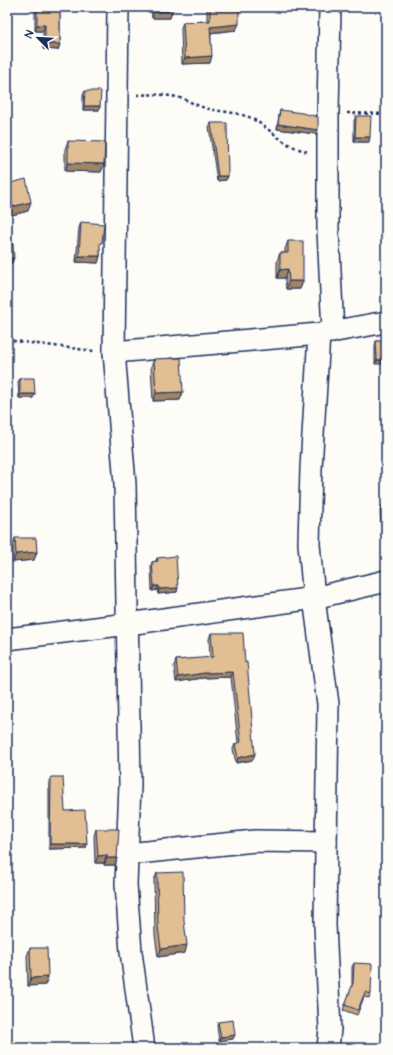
<svg xmlns="http://www.w3.org/2000/svg" width="393" height="1055" font-family="'Architects Daughter',sans-serif">
<style>
.lines{fill:none;stroke-linecap:round;stroke-linejoin:round}
.minor-casing{stroke:#1b2f5e;stroke-width:24}
.path{stroke:#1b2f5e;stroke-width:2.5;stroke-dasharray:3 3;stroke-linecap:butt}
.minor{stroke:#fdfcf7;stroke-width:21}
.wall{fill:#c2a37e;stroke:#1b2f5e}
.shaded-wall{fill:#9e8567;stroke:#1b2f5e}
.building{fill:#e1be93;stroke:#1b2f5e}
</style>
<rect width="100%" height="100%" fill="#fdfcf7"/>
<filter id="ink" filterUnits="userSpaceOnUse"><feTurbulence type="fractalNoise" baseFrequency=".025" numOctaves="2"/><feDisplacementMap in="SourceGraphic" scale="8" xChannelSelector="R" yChannelSelector="G"/><feConvolveMatrix kernelMatrix="1 2 1 2 8 2 1 2 1" color-interpolation-filters="sRGB"/></filter>
<g filter="url(#ink)">
<g class="lines">
<g class="minor-casing">
<g id="minor">
<path d="M118 7 114 352 125 484 130 785 126 884 131 952 144 1048"/>
<path d="M330 7 328 113V230L333 332"/>
<path d="M319 334 311 468 309 544 314 598 328 704 325 925 330 1029 328 1048"/>
<path d="M114 352 319 334 386 322"/>
<path d="M7 639 128 624 314 598 386 581"/>
<path d="M127 854 255 841 326 842"/>
</g>
</g>
<g class="path">
<path d="M137 95C152 94 165 94 180 98 190 101 199 107 209 109 222 112 238 112 251 118 262 124 271 132 281 139 289 146 299 149 308 152"/>
<path d="M347 113 386 114"/>
<path d="M7 340 94 351"/>
</g>
<use href="#minor" class="minor"/>
</g>
<g class="wall">
<path d="M35 7H60V44L58 50 43 49V31H35Z"/>
<path d="M151 7H172V11L170 18H152Z"/>
<path d="M207 7H239L236 30 211 33 210 63 182 64 181 28 183 22 207 21Z"/>
<path d="M85 91 100 106 99 110H83V95Z"/>
<path d="M280 110 316 134 277 129 279 115Z"/>
<path d="M356 116 369 142H354V121Z"/>
<path d="M211 123 228 176 226 180 217 181 209 127Z"/>
<path d="M68 141 104 164 101 172 65 171V149Z"/>
<path d="M7 184 28 211 8 216 7 210Z"/>
<path d="M81 222 100 249V256L98 263 76 262 79 228Z"/>
<path d="M288 241 303 281 300 289H286L285 278H277V261L280 253H285V249Z"/>
<path d="M376 341H386L375 364V346Z"/>
<path d="M154 359 183 392 180 400 153 401 151 367Z"/>
<path d="M20 378 33 398H19L18 382Z"/>
<path d="M382 506H386V526H381L380 511Z"/>
<path d="M15 538 37 552 34 560 13 562V546Z"/>
<path d="M157 558 177 592 158 594 157 590 152 591 151 566 152 562 156 561Z"/>
<path d="M211 633 245 663 253 760 236 763 233 749 235 744 238 743 231 677 203 678 176 682 174 666 176 660 210 658 209 639Z"/>
<path d="M51 777 65 811 86 848 49 849V781Z"/>
<path d="M96 829 117 858 115 865H104V863H95L94 836Z"/>
<path d="M157 873 185 953 158 957 155 935 154 880Z"/>
<path d="M30 948 48 977 45 985 28 986 27 956Z"/>
<path d="M354 963 371 994 369 998 364 997 357 1015 343 1010 352 987V967Z"/>
<path d="M218 1022 233 1039 219 1041 217 1026Z"/>
</g>
<g class="shaded-wall">
<path d="M172 11 170 18H152L154 12Z"/>
<path d="M239 24 236 30 208 33 210 27Z"/>
<path d="M37 25H45L43 31H35Z"/>
<path d="M45 44H60L58 50 43 49Z"/>
<path d="M212 56 210 63 182 64 185 58Z"/>
<path d="M84 106H100L99 110H83Z"/>
<path d="M278 124 318 130 316 134 277 129Z"/>
<path d="M355 137H370L369 142H354Z"/>
<path d="M68 163 104 164 101 172 65 171Z"/>
<path d="M218 176H228L226 180 217 181Z"/>
<path d="M31 202 28 211 8 216 11 207Z"/>
<path d="M79 256H100L98 263 76 262Z"/>
<path d="M14 258 12 263H7V259Z"/>
<path d="M288 269 285 278H277L280 270Z"/>
<path d="M289 281H303L300 289H286Z"/>
<path d="M377 360H386V364H375Z"/>
<path d="M183 392 180 400 153 401 156 393Z"/>
<path d="M20 394H35L33 398H19Z"/>
<path d="M383 522H386V526H381Z"/>
<path d="M37 552 34 560 13 562 16 554Z"/>
<path d="M154 586H159L157 590 152 591Z"/>
<path d="M178 588 177 592 158 594 159 589Z"/>
<path d="M233 672 231 677 203 678 176 682 178 677 205 673Z"/>
<path d="M255 754 253 760 236 763 238 758Z"/>
<path d="M50 844H87L86 848 49 849Z"/>
<path d="M107 855 104 863H95L98 856Z"/>
<path d="M107 858H117L115 865H104Z"/>
<path d="M187 945 185 953 158 957 161 949Z"/>
<path d="M48 977 45 985 28 986 31 978Z"/>
<path d="M235 1035 233 1039 219 1041 221 1037Z"/>
</g>
<g class="building">
<path d="M37 7H60V44H45V25H37Z"/>
<path d="M154 7H172V11L154 12Z"/>
<path d="M210 7H239V24L210 27 212 56 185 58 183 22 210 21Z"/>
<path d="M85 91H101L100 106H84Z"/>
<path d="M280 110 302 113 318 117V130L278 124Z"/>
<path d="M356 116H371L370 137H355Z"/>
<path d="M211 123H227L228 176H218Z"/>
<path d="M68 141 105 142 104 164 68 163Z"/>
<path d="M26 179 31 202 11 207 7 190V184Z"/>
<path d="M81 222 104 224 102 243H100V256H79Z"/>
<path d="M288 241H303V281H289L288 269 280 270V253H288Z"/>
<path d="M7 244H13L14 258 7 259Z"/>
<path d="M376 341H386V360H377Z"/>
<path d="M181 358 183 392 156 393 154 359Z"/>
<path d="M20 378H34L35 394H20Z"/>
<path d="M382 506H386V522H383Z"/>
<path d="M15 538H36L37 552 16 554Z"/>
<path d="M176 556 178 588 159 589V586H154L152 562 158 561 157 558Z"/>
<path d="M211 633H243L245 663 247 662 255 754 238 758 235 744 241 742 233 672 205 673 178 677 176 660 213 657Z"/>
<path d="M51 777H63L65 811 85 810 87 844H50Z"/>
<path d="M96 829H119L117 858H107V855L98 856Z"/>
<path d="M183 872 184 921 187 945 161 949 158 927 157 873Z"/>
<path d="M30 948H47L48 977 31 978Z"/>
<path d="M354 963 372 964 371 994 365 992 358 1010 345 1005 353 983Z"/>
<path d="M233 1020 235 1035 221 1037 218 1022Z"/>
</g>
</g>
<rect width="393" height="1055" fill="none" stroke="#fdfcf7" stroke-width="24"/>
<rect x="12" y="12" width="369" height="1031" fill="none" stroke="#1b2f5e" stroke-width="1.5" filter="url(#ink)"/>
<g transform="translate(38 38) rotate(294)" stroke="#fdfcf7" stroke-width="3" paint-order="stroke">
<path d="M0-3L7 15L0 10L-7 15Z" fill="#1b2f5e"/>
<text y="-6" font-size="11" font-weight="bold" text-anchor="middle" fill="#1b2f5e">N</text>
</g>
</svg>
